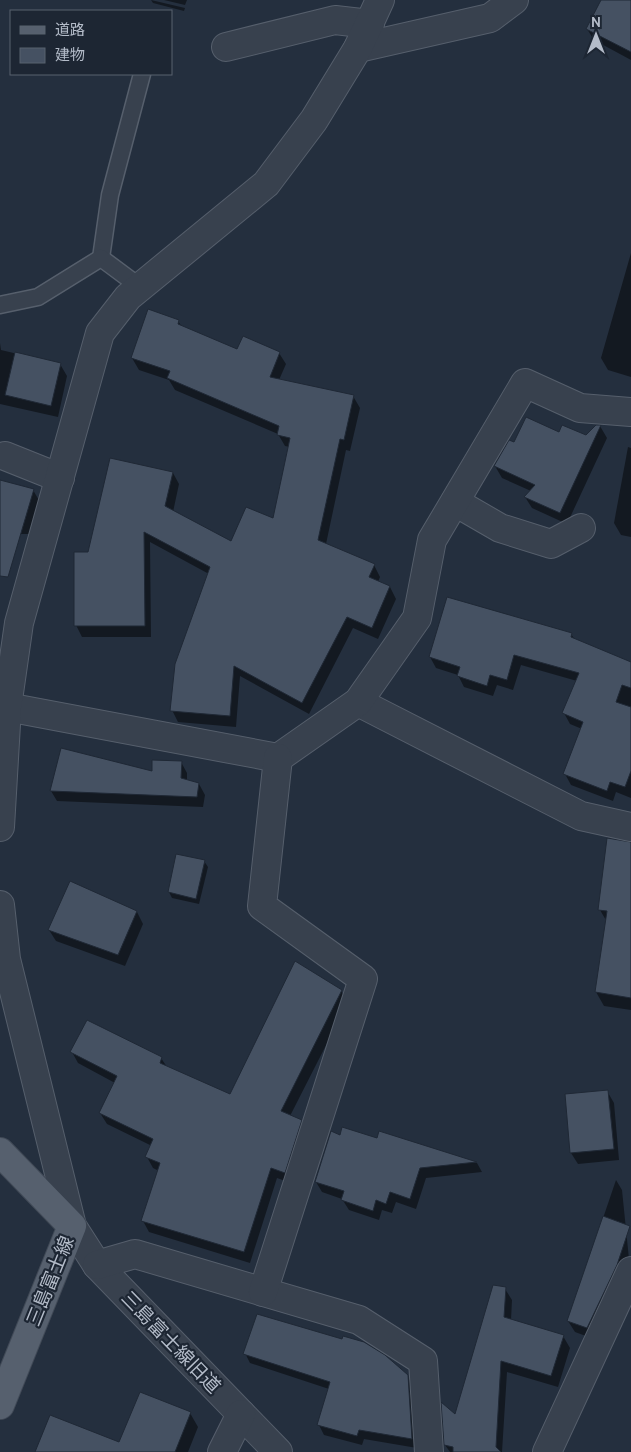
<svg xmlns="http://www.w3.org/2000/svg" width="631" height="1452" font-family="Cabin,'Noto Sans JP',sans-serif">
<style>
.shadow{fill:#0007}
.building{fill:#455162;stroke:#1f2835}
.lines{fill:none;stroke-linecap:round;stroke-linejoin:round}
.lane-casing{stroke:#565f6c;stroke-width:19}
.street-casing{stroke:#565f6c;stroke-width:30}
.primary-casing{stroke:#414a57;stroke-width:30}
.lane{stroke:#38414e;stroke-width:16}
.street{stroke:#38414e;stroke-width:28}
.primary{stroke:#56606e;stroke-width:28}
.labels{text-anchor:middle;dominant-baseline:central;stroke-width:4.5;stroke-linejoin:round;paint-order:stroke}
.street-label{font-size:19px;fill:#b4bcc9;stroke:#1d2633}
</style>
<rect width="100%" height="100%" fill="#242f3e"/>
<g class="shadow">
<path d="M151 0 185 8 184 11 153 3Z"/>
<path d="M164 0H187L185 5Z"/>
<path d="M602 0H624L631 4V60L594 40 587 29Z"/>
<path d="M631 253V377L608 370 601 358Z"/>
<path d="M178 321 182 327 238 350 279 353 286 364 279 380 353 396 360 408 350 451 346 450 326 544 374 565 380 577 378 582 390 587 396 599 378 639 353 628 309 714 240 676 236 727 178 722 172 710 209 574 150 542 151 637H82L76 625 89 553 173 473 179 484 173 512 232 543 274 520 290 447 285 446 278 434 175 390 169 380 139 370 132 358Z"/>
<path d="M0 343 1 350 60 364 67 376 58 417 0 404Z"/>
<path d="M600 426 607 438 567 524 532 508 525 497 531 491 502 478 495 466 515 444 560 433 586 437Z"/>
<path d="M628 447 631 448V537L621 535 614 523Z"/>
<path d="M0 481 33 490 40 502 30 534H19L0 529Z"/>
<path d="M571 634 575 640 631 663V798L616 792 613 801 571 785 565 774 582 729 570 724 564 713 577 681 521 665 513 690 497 685 493 696 464 687 458 675 436 668 430 657Z"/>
<path d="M181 762 187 773V781L199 784 205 795 203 807 57 801 51 791 153 772Z"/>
<path d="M631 860V1010L604 1006 596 992 607 922 600 910Z"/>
<path d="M204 861 208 867 199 904 172 898 169 892Z"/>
<path d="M71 882 137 912 143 924 125 966 56 941 49 930Z"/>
<path d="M341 991 348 1002 290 1116 301 1121 307 1132 291 1183 277 1178 250 1263 149 1232 143 1221 159 1171 153 1168 147 1157 152 1146 107 1124 100 1113 115 1083 78 1063 72 1052 161 1058 167 1067 231 1095Z"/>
<path d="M607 1091 614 1103 619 1160 578 1164 571 1153Z"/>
<path d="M380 1132 477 1163 482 1172 426 1178 416 1209 396 1202 392 1213 382 1210 379 1220 349 1210 342 1199 322 1192 316 1182 340 1136 377 1139Z"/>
<path d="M616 1180 622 1190 629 1259 594 1339 575 1332 568 1321Z"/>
<path d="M505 1289 512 1300 511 1320 563 1336 570 1348 558 1387 507 1372 502 1452H450L445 1445Z"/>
<path d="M343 1341 407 1375 413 1386 417 1448 364 1439 362 1445 324 1435 319 1425 329 1389 250 1363 245 1353Z"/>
<path d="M190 1413 198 1427 188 1452H37L120 1444Z"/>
</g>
<g class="building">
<path d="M601 0H631V52L586 29Z"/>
<path d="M148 309 179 320 178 324 237 349 243 336 280 352 270 377 354 395 344 440 340 439 318 540 375 564 369 577 390 586 372 628 347 617 302 703 234 666 230 716 170 711 175 664 210 567 144 532 145 626H74V552H88L110 458 173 472 165 506 231 541 246 507 273 518 290 438 277 435 279 426 167 378 170 371 131 358Z"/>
<path d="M15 352 61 363 51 406 5 395Z"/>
<path d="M526 417 559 432 562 425 586 435 596 425H601L560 513 524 497 535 485 494 466 509 440 514 442Z"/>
<path d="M0 480 34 489 8 577 0 576Z"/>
<path d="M447 597 572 633 571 637 631 662V688L622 685 616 702 631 707V771L625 787 610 782 607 791 563 774 583 722 562 713 579 673 514 655 507 680 490 675 487 686 457 676 460 667 429 657Z"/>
<path d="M61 748 152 771V760L182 761 181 778 199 783 197 797 50 791Z"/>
<path d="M607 838 631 842V998L595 992 607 911 598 910Z"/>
<path d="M176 854 205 860 196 899 168 892Z"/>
<path d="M70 881 137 911 118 955 48 930Z"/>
<path d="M295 961 342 990 281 1111 302 1120 285 1173 271 1168 244 1252 141 1221 160 1163 145 1157 153 1139 99 1113 117 1076 70 1052 87 1020 162 1057 160 1063 230 1094Z"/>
<path d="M608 1090 614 1149 570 1153 565 1094Z"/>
<path d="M342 1127 377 1138 379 1131 477 1162 420 1168 410 1199 390 1192 386 1204 376 1200 373 1211 341 1200 344 1191 315 1182 331 1131 340 1135Z"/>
<path d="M603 1216 630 1226 617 1265 587 1328 567 1321Z"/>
<path d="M493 1285 506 1287 504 1317 564 1335 551 1376 501 1361 496 1447 501 1452H453V1447L444 1445 441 1402 455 1414Z"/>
<path d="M257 1314 342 1339 343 1336 364 1342 385 1355 408 1375 412 1439 359 1430 357 1436 317 1425 330 1382 243 1354Z"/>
<path d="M140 1392 191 1412 175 1452H35L50 1415 119 1442Z"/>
</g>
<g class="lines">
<g class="lane-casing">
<g id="lane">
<path d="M101 258 110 195 142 74"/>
<path d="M0 305 38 297 101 258 140 287"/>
</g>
</g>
<g class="street-casing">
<g id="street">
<path d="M226 47 335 20 370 24"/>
<path d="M358 48 490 18 514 0"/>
<path d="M5 456 60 478"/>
<path d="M455 502 500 528 551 544 581 528"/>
<path d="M358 702 581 816 631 827"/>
<path d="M7 707 278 758 358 702 417 618 432 540 525 383 580 408 631 412"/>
<path d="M0 827 7 707 19 623 100 333 128 297 266 184 314 120 358 48 380 0"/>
<path d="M0 905 6 959 72 1226 97 1265 278 1452"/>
<path d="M97 1265 135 1254 359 1320 423 1361 429 1452"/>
<path d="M263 1292 363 979 262 906 278 758"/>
<path d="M222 1452 241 1414"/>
<path d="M547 1452 631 1271"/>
</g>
</g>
<g class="primary-casing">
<path id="primary" d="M0 1152 72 1226 0 1405"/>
</g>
<use href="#lane" class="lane"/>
<use href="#street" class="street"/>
<use href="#primary" class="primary"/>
</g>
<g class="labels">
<g class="street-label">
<text transform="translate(50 1281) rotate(-68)">三島富士線</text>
<text transform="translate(171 1342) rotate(46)">三島富士線旧道</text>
</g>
</g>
<rect x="10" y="10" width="162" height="65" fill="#1d2633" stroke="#59626f"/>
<rect x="20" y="26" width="25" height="8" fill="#56606e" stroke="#59626f"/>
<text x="55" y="35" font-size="15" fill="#b4bcc9">道路</text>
<rect x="20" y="48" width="25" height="15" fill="#455162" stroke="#59626f"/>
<text x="55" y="60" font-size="15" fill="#b4bcc9">建物</text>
<g transform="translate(596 35)" stroke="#1d2633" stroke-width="4" paint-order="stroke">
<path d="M0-4L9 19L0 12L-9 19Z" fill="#b4bcc9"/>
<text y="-8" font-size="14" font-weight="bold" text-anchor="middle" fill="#b4bcc9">N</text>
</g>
</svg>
